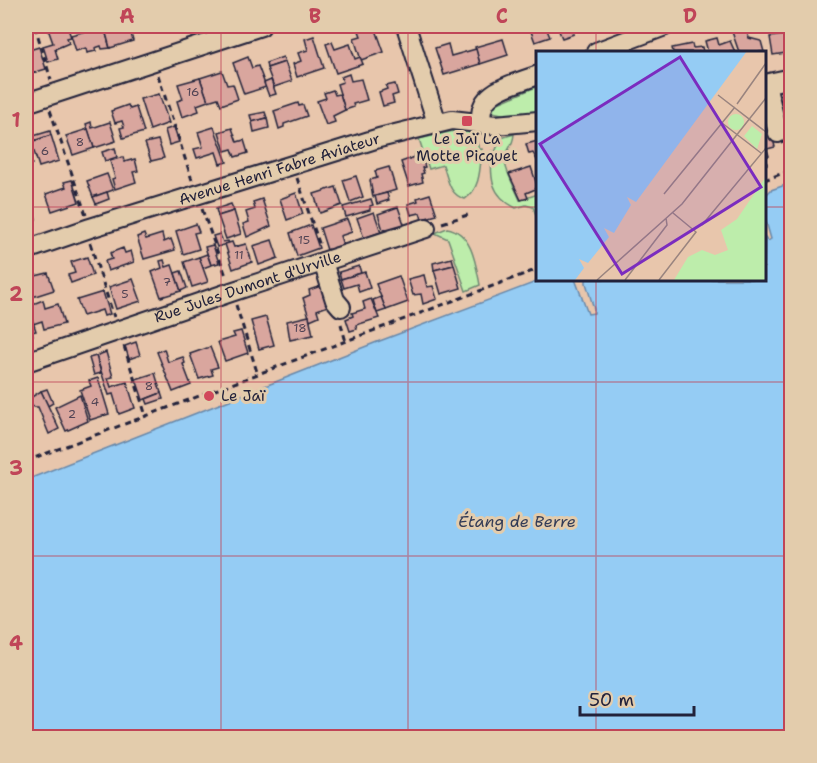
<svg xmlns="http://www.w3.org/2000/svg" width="817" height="763" font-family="'Shantell Sans',sans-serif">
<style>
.green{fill:#bdedab;stroke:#708873;stroke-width:1.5}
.water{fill:#95ccf4;stroke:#6788aa;stroke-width:1.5}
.building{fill:#d9a69e;stroke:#22223b;stroke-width:1.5}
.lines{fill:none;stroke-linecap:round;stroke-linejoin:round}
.minor-casing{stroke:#22223b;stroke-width:22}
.path{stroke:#22223b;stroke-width:3;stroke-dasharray:6 4.5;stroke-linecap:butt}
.minor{stroke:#e3ccac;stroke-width:18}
.grid{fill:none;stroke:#c04558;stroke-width:1.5;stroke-opacity:0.55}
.poi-dot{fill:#d1495b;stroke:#e3ccac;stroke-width:2}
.labels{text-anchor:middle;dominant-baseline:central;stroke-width:6;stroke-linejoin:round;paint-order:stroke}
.number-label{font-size:12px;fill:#504354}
.poi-label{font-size:15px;fill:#22223b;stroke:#e3ccac}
.street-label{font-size:15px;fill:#22223b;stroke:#e3ccac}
.water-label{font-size:16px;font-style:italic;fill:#333c57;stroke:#e3ccac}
.inset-road{fill:none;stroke:#99847f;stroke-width:1.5}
.view{fill:#7b2cbf;fill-opacity:0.15;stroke:#7b2cbf;stroke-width:3}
.inset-edge{fill:none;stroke:#22223b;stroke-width:3}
.neatline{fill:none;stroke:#c04558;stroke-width:2}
.grid-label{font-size:20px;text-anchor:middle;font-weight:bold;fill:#c04558}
</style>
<rect width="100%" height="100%" fill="#e8c6ac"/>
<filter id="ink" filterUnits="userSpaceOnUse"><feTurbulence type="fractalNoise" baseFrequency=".0167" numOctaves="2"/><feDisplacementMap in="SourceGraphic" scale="12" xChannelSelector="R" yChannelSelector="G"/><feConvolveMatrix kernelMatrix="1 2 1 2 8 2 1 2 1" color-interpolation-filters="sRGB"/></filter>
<g filter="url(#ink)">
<g class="green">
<path d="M538 86V113L506 115 493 112 491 110 496 104Z"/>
<path d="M462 129C474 133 476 138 479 149H482C480 166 481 189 465 199 449 195 448 179 443 165L429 169 419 139Z"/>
<path d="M514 134C513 148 505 150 505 160 504 169 516 190 520 200L538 194V220L533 207 526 205 516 208C490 195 490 177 492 151L495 152 501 138Z"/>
<path d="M447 228C472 232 476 265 480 285L466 291 448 239 435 233Z"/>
</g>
<path class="water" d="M791 183V737H26V480L377 342 544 279H575L588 314 594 313V309L586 283V279H764L765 237 768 241 771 239 765 218V196L771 190Z"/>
<g class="building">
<path d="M59 26H67L71 37 67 38 69 43 55 49 58 59 48 62 43 46 53 43 48 29Z"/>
<path d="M104 26 110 48 102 49 101 46 95 48 96 51 87 53 86 48 76 51 71 35Z"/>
<path d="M104 26H129L133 41 110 48Z"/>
<path d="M529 26H549L550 29 547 30 550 37 535 42Z"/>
<path d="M557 26H571L574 34 562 38Z"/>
<path d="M730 26H745L749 38 761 41 764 52H739Z"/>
<path d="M375 27 384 52 361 60 354 38 361 36 359 31Z"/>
<path d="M792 34V52L773 55 770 37Z"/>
<path d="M314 36 324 68 297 77 293 64 301 61 298 53 308 50 305 39Z"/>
<path d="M717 38 719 45 730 41 735 52H708L705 41Z"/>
<path d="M503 39 508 55 480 64 475 47Z"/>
<path d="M332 42 335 49 350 44 355 59 360 57 363 64 336 73 326 44Z"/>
<path d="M448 44 451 56 476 49 480 64 444 75 435 48Z"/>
<path d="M692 44 693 48 702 47 703 52H673L672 48Z"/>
<path d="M39 47 46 69 26 75V51Z"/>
<path d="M248 57 252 68 258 66 266 87 244 94 233 63Z"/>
<path d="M283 57 285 62 267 68 266 63Z"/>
<path d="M285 62 292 81 274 87 267 68Z"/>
<path d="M222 71 227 85 233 84 238 99 221 105 218 98 208 101 200 78Z"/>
<path d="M349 74 351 81 361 79 367 100 353 104 354 107 345 110 337 84 343 82 341 77Z"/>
<path d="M200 78 208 101 197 105 199 111 182 117 177 101 183 99 178 84Z"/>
<path d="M271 80 276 94 269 96 264 83Z"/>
<path d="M395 84 398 94 392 96 394 103 383 106 379 92 387 89 386 86Z"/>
<path d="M333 90 335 95 340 94 345 110 333 116 335 122 326 125 317 101 326 98 324 93Z"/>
<path d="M159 94 169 123 150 130 140 99Z"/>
<path d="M788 94V99L792 98V115L785 117 782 100H780L779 95Z"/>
<path d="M298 103 299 106 303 105 307 116 284 124V127L279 129 274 111Z"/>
<path d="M128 105 130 109 136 107 144 132 123 138 120 128 124 127 122 121 115 123 111 111Z"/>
<path d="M265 112 267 118 252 122 250 115Z"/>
<path d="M267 118 269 128 254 132 252 122Z"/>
<path d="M91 122 92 128 110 122 116 141 94 148 86 124Z"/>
<path d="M174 127 179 142 169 145 165 130Z"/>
<path d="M214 127 227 162 220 164 216 152 197 158 194 149 203 147 198 132Z"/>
<path d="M232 128 237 142 244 140 248 153 235 157 232 149 225 151 219 132Z"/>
<path d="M88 129 94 148 73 155 66 136Z"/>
<path d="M50 131 51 135 31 142 30 137Z"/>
<path d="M768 132 769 136 772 135 775 147 767 149 769 156H765L767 164H764V133Z"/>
<path d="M51 135 59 161 39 167 31 142Z"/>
<path d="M158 140 164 158 151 161 145 143Z"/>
<path d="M538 141V160H537L533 153 529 154 526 144Z"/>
<path d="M26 143 28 145 31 156 29 157 32 164 26 166Z"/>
<path d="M115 148 117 157 105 161 102 152Z"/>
<path d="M420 153 425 167 422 168 424 173 421 174 423 182 409 186 401 162 415 157V154Z"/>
<path d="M123 157 124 162 135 159 138 171 133 172 136 182 115 189 112 179 115 178 110 161Z"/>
<path d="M389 167 396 190 373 197 370 180 377 178 375 171Z"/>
<path d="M531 167 538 188 526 193 528 198 521 200 509 174Z"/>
<path d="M107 174 113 190 93 197 87 181Z"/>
<path d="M356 176 363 197 350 202 343 180Z"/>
<path d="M72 180 79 202 52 211 46 194 66 187 64 182Z"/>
<path d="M336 187 342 205 320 213 314 194Z"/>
<path d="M107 192 109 199 96 204 93 197Z"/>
<path d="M296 193 303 214 287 220 280 199Z"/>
<path d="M387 193 389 200 377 204 375 196Z"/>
<path d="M430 194 437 215 422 219 420 213 411 215 408 204 418 201 417 198Z"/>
<path d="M29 196 36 219 26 222V197Z"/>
<path d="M262 199 271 226 247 237 243 224 249 222 246 212 255 209 253 202Z"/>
<path d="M371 199 373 205 370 206V210L346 217 343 207Z"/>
<path d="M231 204 234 211 218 216 216 209Z"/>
<path d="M398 207 404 224 383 230 378 214Z"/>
<path d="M234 211 241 234 226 239 218 216Z"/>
<path d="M374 212 381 232 364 238 357 218Z"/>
<path d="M347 219 352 232 340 236 343 245 327 250 320 228Z"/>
<path d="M196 224 199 232 194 233 199 249 183 254 176 231Z"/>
<path d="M311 225 319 248 297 256 290 233Z"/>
<path d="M144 234 146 239 162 234 164 242 171 239 175 250 144 259 137 237Z"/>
<path d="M220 234 223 242 228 241 229 243 217 247 213 236Z"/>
<path d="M272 240 278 258 259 265 253 246Z"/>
<path d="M232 242 234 247 246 244 252 262 233 269 225 244Z"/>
<path d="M213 245 219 263 211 265 205 247Z"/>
<path d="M123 248 125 253 131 251 134 262 108 271 105 261 112 259 110 253Z"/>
<path d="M207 254 211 265 203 268 199 257Z"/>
<path d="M87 257 93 275 71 283 68 275 75 273 71 262Z"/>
<path d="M199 257 208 282 192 287 184 262Z"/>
<path d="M452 258 454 265 434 270 433 263Z"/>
<path d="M164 260 166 267 172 265 181 291 161 297 152 272 162 268 160 261Z"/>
<path d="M454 265 461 288 441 294 434 270Z"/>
<path d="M359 266 361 273 341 279 339 272Z"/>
<path d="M181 271 187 288 181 291 175 273Z"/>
<path d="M365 272 370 288 359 292 357 284 344 288 341 279Z"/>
<path d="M48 273 54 290 26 299V280L28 279 29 283 33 282 31 277Z"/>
<path d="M424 275 427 287 433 286 437 299 423 304 421 294 413 295 408 279Z"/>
<path d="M399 276 408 302 386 310 376 284Z"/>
<path d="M133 279 141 301 116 309 109 287Z"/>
<path d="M321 286 328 306 317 310 319 316 310 320 303 298 310 295 309 290Z"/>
<path d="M103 292 110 314 104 316 102 310 83 316 77 300Z"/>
<path d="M381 297 386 310 377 313 373 300Z"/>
<path d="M371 299 379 318 356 325 357 329 350 331 346 319 353 316 352 313 365 309 363 302Z"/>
<path d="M43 300 45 308 58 304 64 324 44 329 42 321 33 324 28 306Z"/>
<path d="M29 310 36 331 32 332 33 335 26 338V311Z"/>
<path d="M309 316 313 335 290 340 287 321Z"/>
<path d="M266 317 274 345 259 349 251 321Z"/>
<path d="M241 331 248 353 225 361 218 342 235 337 233 333Z"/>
<path d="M136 342 140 355 129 359 125 346Z"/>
<path d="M210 347 218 367 211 369 213 375 199 379 190 354Z"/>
<path d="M164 349 168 362 183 357 185 363 183 364 191 385 173 392 157 352Z"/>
<path d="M106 352 113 377 108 378 111 387 127 382 135 408 119 414 113 394 109 395 96 356Z"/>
<path d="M96 356 101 373 94 375 89 358Z"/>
<path d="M155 373 161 393 143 400 136 379Z"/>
<path d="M98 378 109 414 90 420 80 390 91 386 89 381Z"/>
<path d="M47 389 53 403 48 406 41 391Z"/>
<path d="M41 391 59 429 49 434 38 407H34L30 403V398Z"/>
<path d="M161 393 163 399 148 404 146 399Z"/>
<path d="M80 395 88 421 66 431 55 407Z"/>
</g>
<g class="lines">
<g class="minor-casing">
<g id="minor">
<path d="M406 26 437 123"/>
<path d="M596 52 665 26"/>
<path d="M764 84 792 78"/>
<path d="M766 84 778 133"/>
<path d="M26 103 261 26"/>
<path d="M482 124C475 90 513 85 538 75"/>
<path id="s1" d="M26 250 90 228 379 138 452 120 495 125 538 121"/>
<path d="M323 262 335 300 341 307"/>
<path id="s2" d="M26 362 231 292 426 228"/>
</g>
</g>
<g class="path">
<path d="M35 26 51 80"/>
<path d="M158 75 192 180"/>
<path d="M50 110 86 215"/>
<path d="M297 178 320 246"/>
<path d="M764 180 792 170"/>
<path d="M202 209 226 276"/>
<path d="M442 223 471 214"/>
<path d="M90 243 114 317"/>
<path d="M236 305 258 375"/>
<path d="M341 324 346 342"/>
<path d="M124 346 146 416"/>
<path d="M26 461 538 269"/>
</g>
<use href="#minor" class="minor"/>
</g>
</g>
<path class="grid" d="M221 26V738M408 26V738M596 26V52M26 207H538M764 207H792M596 279V738M26 382H792M26 556H792"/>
<g class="poi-dot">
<rect x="461" y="115" width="12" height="12" rx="3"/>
<circle cx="209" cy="396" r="6"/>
</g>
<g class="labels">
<g class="number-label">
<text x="193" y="92">16</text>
<text x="80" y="142">8</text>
<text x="45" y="151">6</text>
<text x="304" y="240">15</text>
<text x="239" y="255">11</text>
<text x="167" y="282">7</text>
<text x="125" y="294">5</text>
<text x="300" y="328">18</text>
<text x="149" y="386">8</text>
<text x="95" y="402">4</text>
<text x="72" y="414">2</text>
</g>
<g class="poi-label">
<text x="467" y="139">Le Jaï La<tspan x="467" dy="17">Motte Picquet</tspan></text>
<text x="221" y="396" text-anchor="start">Le Jaï</text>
</g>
<g class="street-label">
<text stroke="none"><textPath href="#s1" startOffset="266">Avenue Henri Fabre Aviateur</textPath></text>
<text stroke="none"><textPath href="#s2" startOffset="234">Rue Jules Dumont d'Urville</textPath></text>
</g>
<g class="water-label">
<text x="517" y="521">Étang de Berre</text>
</g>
</g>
<g transform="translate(536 51)">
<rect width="230" height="230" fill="#e8c6ac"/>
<path d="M192 71a8 8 0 1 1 16 0a8 8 0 1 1-16 0ZM216 75 226 83 221 98 208 85ZM229 127V229H138L152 206 166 199 179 204 192 199 185 179 201 168Z" fill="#bdedab"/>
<path d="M0 0H211L100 151 91 146 95 154 78 182 68 177 73 186 52 212 43 208 48 217 39 229H0Z" fill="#95ccf4"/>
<path class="inset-road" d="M182 44 230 81M201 53 230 12M186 72 225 102M128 143 199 56M166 174 230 97M61 229 146 153 230 47M89 229 131 174 130 167M123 229 160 181 137 162"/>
<path class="view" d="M144 6 225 136 86 223 4 93Z"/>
<rect width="230" height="230" class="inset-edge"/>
</g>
<rect width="817" height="763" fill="none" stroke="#e3ccac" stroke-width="66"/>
<path d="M580 706v9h114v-9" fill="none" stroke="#22223b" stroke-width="3"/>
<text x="589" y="706" font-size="18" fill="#22223b" stroke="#e3ccac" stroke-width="4.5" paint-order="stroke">50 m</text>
<rect x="33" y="33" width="751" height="697" class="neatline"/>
<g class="grid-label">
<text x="127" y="23">A</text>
<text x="315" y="23">B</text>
<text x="502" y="23">C</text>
<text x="690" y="23">D</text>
<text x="16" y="127">1</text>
<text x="16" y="301">2</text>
<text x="16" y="475">3</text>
<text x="16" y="650">4</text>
</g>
</svg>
